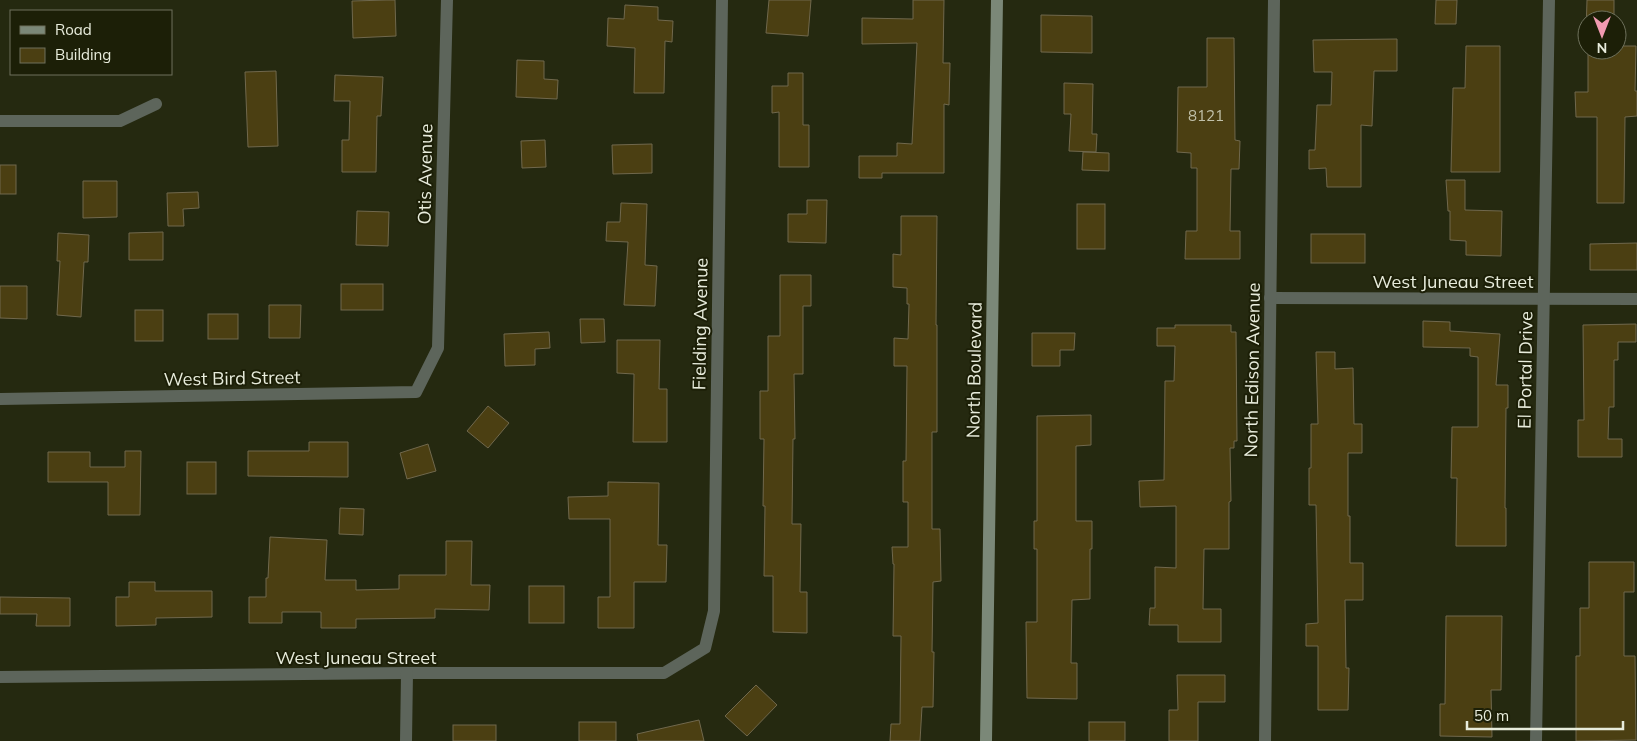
<svg xmlns="http://www.w3.org/2000/svg" width="1637" height="741" font-family="Mulish,sans-serif">
<style>
.building{fill:#4b3f12;stroke:#70684d}
.lines{fill:none;stroke-linecap:round;stroke-linejoin:round}
.street{stroke:#5d655b;stroke-width:12}
.secondary{stroke:#7b8878;stroke-width:12}
.labels{text-anchor:middle;dominant-baseline:central;stroke-width:4;stroke-linejoin:round;paint-order:stroke}
.number-label{font-size:15px;fill:#c1c1aa}
.street-label{font-size:18px;fill:#e8ecdc;stroke:#1c1f07}
</style>
<rect width="100%" height="100%" fill="#252910"/>
<g class="building">
<path d="M387 0H395L396 36 353 38 352 1Z"/>
<path d="M769 0H811L808 36 766 33Z"/>
<path d="M913 0H944L943 63H950L949 105 944 104V173H882V178H859V156H897V143L912 144 917 43 862 44V18L913 19Z"/>
<path d="M1436 0H1457L1456 24H1435Z"/>
<path d="M1587 0H1614V20H1587L1586 32Z"/>
<path d="M625 5 658 7V20L673 21 672 42 665 41 664 93H634L635 48 607 46 608 18 624 19Z"/>
<path d="M1041 15 1092 16V53L1041 52Z"/>
<path d="M1207 38H1234L1235 140 1240 141 1239 169H1231L1230 231H1240V259H1185L1186 231H1197V168H1191V153L1177 152 1178 87H1207Z"/>
<path d="M1397 39V71H1374L1372 126 1361 125V187H1327L1326 168 1309 169V150H1315L1317 105H1331L1332 72H1314L1313 40Z"/>
<path d="M1466 46H1500V172H1451L1453 88H1465Z"/>
<path d="M1617 46H1636L1635 91H1637V116L1625 117 1624 203H1597V117H1576L1575 92H1588V50H1617Z"/>
<path d="M517 60 544 61V79L558 80 557 99 516 97Z"/>
<path d="M276 71 278 146 248 147 245 72Z"/>
<path d="M788 73H803V125H809V167H779V112L772 113V86H788Z"/>
<path d="M335 75 383 77 381 116H377L376 172H342V140H349L350 101H334Z"/>
<path d="M1064 83 1093 84 1092 134H1097L1096 152 1069 151 1071 114H1064Z"/>
<path d="M545 140 546 167 522 168 521 141Z"/>
<path d="M652 144V173L613 174 612 145Z"/>
<path d="M1083 152 1109 153V171L1082 170Z"/>
<rect x="0" y="165" width="16" height="29"/>
<path d="M1446 180H1465V210L1502 211 1501 256 1466 255V241L1450 240V211H1448Z"/>
<path d="M83 181H117V217L83 218Z"/>
<path d="M198 192 199 208 183 209 184 226H168L167 193Z"/>
<path d="M807 200H827L826 243 788 242V214H807Z"/>
<path d="M621 203 647 204 645 265 657 266 655 306 624 305 628 242 606 241 607 222H620Z"/>
<rect x="1077" y="204" width="28" height="45"/>
<path d="M357 211 389 212 388 246 356 245Z"/>
<path d="M901 216H937L936 325H937V432H932V529H940L941 581 933 582 932 652H934L933 707H922L920 741H890L891 724H900L901 636H893L894 564H893L892 547H908V502H903V461H906L907 366H894V338L908 339 909 304H907V288L893 287V254L901 255Z"/>
<path d="M163 232V260H129V233Z"/>
<path d="M58 233 89 235 88 262H84L81 317 57 315 60 261H57Z"/>
<rect x="1311" y="234" width="54" height="29"/>
<path d="M1637 243V270H1590V244Z"/>
<path d="M780 275H811V306H803V374H794L795 439H793L792 524H801L800 592H807V633L773 632V576H764L765 506H763L764 439H760V391H768V336H780Z"/>
<rect x="341" y="284" width="42" height="26"/>
<path d="M0 286H27V319L0 318Z"/>
<path d="M269 305H301L300 338H269Z"/>
<rect x="135" y="310" width="28" height="31"/>
<rect x="208" y="314" width="30" height="25"/>
<path d="M580 319H604L605 342 581 343Z"/>
<path d="M1423 321 1450 322V331L1500 334 1496 385H1508V408H1506L1505 508H1506V546H1456L1457 478H1451L1452 427H1478V357L1470 356V348L1423 347Z"/>
<path d="M1636 324V342H1618V360H1614V407H1609L1608 439H1622V457H1578V420H1584L1583 325Z"/>
<path d="M1175 325H1231V332H1236L1237 441H1234V448H1230L1231 501 1229 502V549H1204L1203 609H1221V642H1178V625H1149L1150 608H1155V567L1176 568V506L1140 507 1139 481 1164 480 1165 381H1174L1175 346H1157V328H1175Z"/>
<path d="M549 332 550 348 535 349V365L505 366 504 334Z"/>
<path d="M1032 333H1075L1074 350H1060V366H1032Z"/>
<path d="M617 340H660L659 389H667V442H633L634 374 617 373Z"/>
<path d="M1316 352H1335V369L1353 368 1354 424H1362V453H1348V516H1350V563H1363V600H1345L1346 668H1349L1348 710H1318V646H1306V624L1318 623 1316 505H1309V468H1311V424H1318Z"/>
<path d="M488 406 509 423 488 448 467 431Z"/>
<path d="M1091 415V445L1076 446V521H1092V549H1090V599L1072 600 1071 663H1077V699L1027 698 1026 622H1037V549H1034V521H1037V416Z"/>
<path d="M309 442H348V477L248 476V451H309Z"/>
<path d="M428 444 436 471 407 479 400 453Z"/>
<path d="M125 451H141L140 515H108V482H48V452H90V467H125Z"/>
<rect x="187" y="462" width="29" height="32"/>
<path d="M608 482 659 483 658 545H667L666 582H634V628H598V597H610V519H569L568 497 608 496Z"/>
<path d="M340 508 364 509 363 535 339 534Z"/>
<path d="M270 537 327 540 325 580H356V590L399 589V575H446V541H472L471 585H490L489 610 435 609V618L356 619V628H321V612H282V623H249V597H266V578H268Z"/>
<path d="M1589 562H1634V592H1624V656H1635L1636 740 1576 741V656H1580V608H1589Z"/>
<path d="M129 582H155V591H212V617L156 618V625L116 626V597H129Z"/>
<rect x="529" y="586" width="35" height="37"/>
<path d="M0 597 70 598V626H36L37 614H0Z"/>
<path d="M1446 616H1502L1501 690H1491L1492 737 1440 736V704H1445Z"/>
<path d="M1177 675H1225V702H1198V741H1169V710H1178Z"/>
<path d="M756 685 777 705 747 736 725 716Z"/>
<path d="M699 720 704 741H638L637 734Z"/>
<rect x="579" y="722" width="37" height="19"/>
<rect x="1089" y="722" width="36" height="19"/>
<rect x="453" y="725" width="43" height="16"/>
</g>
<g class="lines">
<g class="street">
<path d="M0 121H120L156 104"/>
<path d="M1270 298 1637 299"/>
<path d="M0 399 416 392 438 348 447 0"/>
<path d="M0 677 407 673H664L705 648 714 611 722 0"/>
<path d="M406 741 407 673"/>
<path d="M1265 741 1274 0"/>
<path d="M1536 741 1549 0"/>
</g>
<path class="secondary" d="M986 741 997 0"/>
</g>
<g class="labels">
<g class="number-label">
<text x="1206" y="115">8121</text>
</g>
<g class="street-label">
<text transform="translate(425 174) rotate(-89)">Otis Avenue</text>
<text x="1453" y="281">West Juneau Street</text>
<text transform="translate(700 324) rotate(-89)">Fielding Avenue</text>
<text transform="translate(974 370) rotate(-89)">North Boulevard</text>
<text transform="translate(1252 370) rotate(-89)">North Edison Avenue</text>
<text transform="translate(1525 370) rotate(-89)">El Portal Drive</text>
<text transform="translate(232 378) rotate(-1)">West Bird Street</text>
<text x="356" y="657">West Juneau Street</text>
</g>
</g>
<rect x="10" y="10" width="162" height="65" fill="#1c1f07" stroke="#6e715c"/>
<rect x="20" y="26" width="25" height="8" fill="#7b8878" stroke="#6e715c"/>
<text x="55" y="35" font-size="15" fill="#e8ecdc">Road</text>
<rect x="20" y="48" width="25" height="15" fill="#4b3f12" stroke="#6e715c"/>
<text x="55" y="60" font-size="15" fill="#e8ecdc">Building</text>
<g transform="translate(1602 35) rotate(180)"><circle r="24" fill="#1c1f07" stroke="#6e715c"/>
<path d="M0-4L9 19L0 12L-9 19Z" fill="#f19ab1"/>
<text y="-8" font-size="14" font-weight="bold" text-anchor="middle" fill="#e8ecdc">N</text>
</g>
<path d="M1467 721v8h156v-8" fill="none" stroke="#e8ecdc" stroke-width="2.5"/>
<text x="1474" y="721" font-size="15" fill="#e8ecdc" stroke="#1c1f07" stroke-width="4" paint-order="stroke">50 m</text>
</svg>
